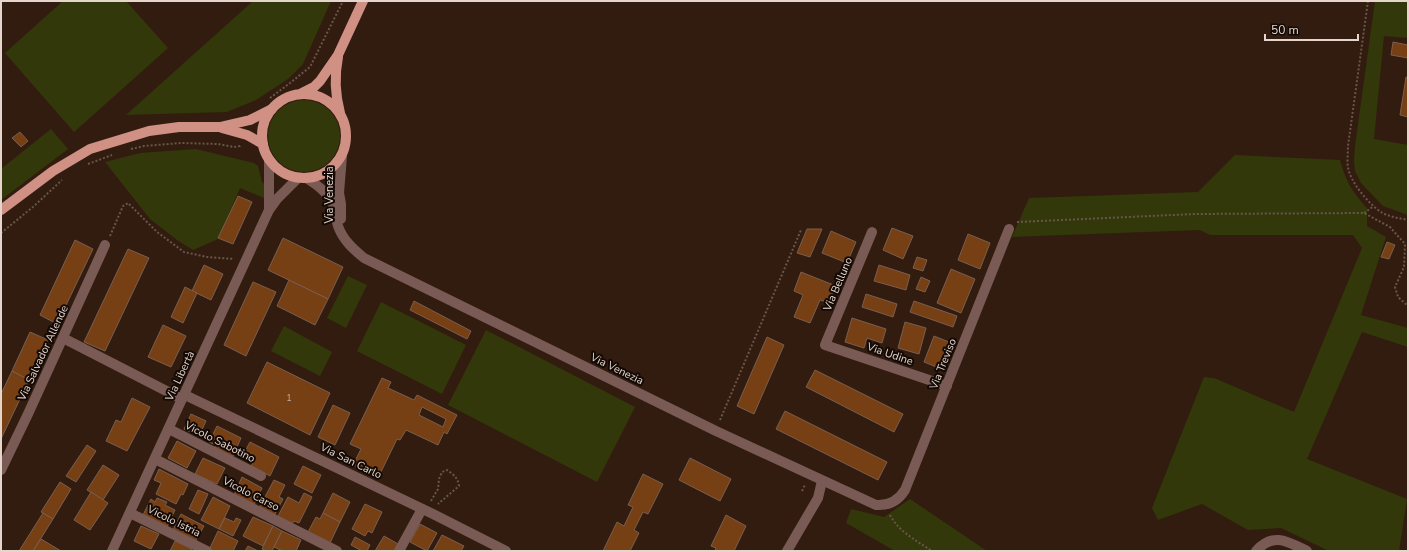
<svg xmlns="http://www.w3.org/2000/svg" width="1409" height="552" font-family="'Nunito Sans',sans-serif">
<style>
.green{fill:#32380a}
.building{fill:#773f14;stroke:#795f4f;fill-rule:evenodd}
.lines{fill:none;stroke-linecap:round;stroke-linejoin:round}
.path{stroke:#69554a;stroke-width:2;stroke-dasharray:2 2;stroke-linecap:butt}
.minor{stroke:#795a54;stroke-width:10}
.major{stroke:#d09084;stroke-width:10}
.labels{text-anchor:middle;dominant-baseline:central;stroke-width:4;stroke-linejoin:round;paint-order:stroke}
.number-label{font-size:9px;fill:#cab09f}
.street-label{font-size:11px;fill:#e5d5cd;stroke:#130905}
</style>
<rect width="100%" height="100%" fill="#321c0f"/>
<g class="green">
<path d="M63 1H126L168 48 74 132 5 53Z"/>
<path d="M253 1H331L303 64 288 79 256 100 227 112 126 115Z"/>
<path d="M1375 1H1408V38L1384 36 1374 139 1408 145V215L1383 206 1361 183 1355 171 1354 161 1355 146Z"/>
<circle cx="304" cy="136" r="36"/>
<path d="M51 129 68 149 1 200V169Z"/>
<path d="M196 149 254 163 258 166 262 182 266 185 264 198 240 188 218 239 193 250 177 240 150 219 105 162 140 153Z"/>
<path d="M1235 155 1340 160C1346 182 1352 191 1367 208V226L1386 237 1361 315 1408 328V347L1362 332 1307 459 1407 499 1399 551H1329L1281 528 1248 530 1202 504 1158 520 1152 508 1204 377 1214 378 1294 412 1362 248 1353 235H1210L1200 230 1012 237 1029 198 1198 192Z"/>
<path d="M348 276 367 285 346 328 327 318Z"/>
<path d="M381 302 466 345 442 394 357 351Z"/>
<path d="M284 326 332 352 320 376 271 351Z"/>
<path d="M486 330 635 407 597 482 448 405Z"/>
<path d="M910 499 987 551H895L846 523 851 509 884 517Z"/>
</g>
<g class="building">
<path d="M1393 42 1408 45V58L1391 55Z"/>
<path d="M1406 77 1408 78V117L1400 115Z"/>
<path d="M20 132 28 141 21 147 12 138Z"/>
<path d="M238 196 252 202 233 244 218 238Z"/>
<path d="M892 228 913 236 903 259 883 250Z"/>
<path d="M807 229H822L810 257 797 253Z"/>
<path d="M831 231 856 242 847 263 822 253Z"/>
<path d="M968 234 990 243 980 269 958 260Z"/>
<path d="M283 238 343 267 328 299 268 270Z"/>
<path d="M75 240 93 249 57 324 40 315Z"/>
<path d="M1387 242 1395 245 1389 259 1381 257Z"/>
<path d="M128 249 149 258 105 351 84 342Z"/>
<path d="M917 257 927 260 923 271 913 268Z"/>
<path d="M204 265 223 274 211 300 192 291Z"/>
<path d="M879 265 910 275 906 290 874 281Z"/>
<path d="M951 269 975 279 961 313 937 303Z"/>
<path d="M801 272 836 286 829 303 820 300 810 323 794 317 803 295 794 291Z"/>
<path d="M921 277 930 281 925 292 916 289Z"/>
<path d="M289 280 328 299 315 325 277 306Z"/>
<path d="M253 282 276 292 246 356 224 345Z"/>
<path d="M185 287 197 293 183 323 171 317Z"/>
<path d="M866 294 897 304 893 317 862 307Z"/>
<path d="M414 301 471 331 467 339 410 310Z"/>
<path d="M914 301 957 316 953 327 910 312Z"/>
<path d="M852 318 886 329 882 343 867 338 864 348 845 342Z"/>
<path d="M905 322 926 328 919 354 898 348Z"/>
<path d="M163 325 186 336 171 367 148 357Z"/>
<path d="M30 332 48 340 29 380 12 371Z"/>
<path d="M934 336 954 344 944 370 924 362Z"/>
<path d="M767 337 784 345 754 414 737 406Z"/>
<path d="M267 362 330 393 310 435 247 403Z"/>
<path d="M815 370 903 414 894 432 806 387Z"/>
<path d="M12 371 29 380 1 439V394Z"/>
<path d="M382 378 391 382 388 388 414 400 417 395 457 415 447 434 444 432 438 445 406 430 400 440 397 439 378 478 353 465 361 449 350 444ZM422 407 446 419 443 427 419 415Z"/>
<path d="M132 398 150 407 127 451 106 441 116 420 121 422Z"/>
<path d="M333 405 350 413 335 445 318 437Z"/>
<path d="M785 411 887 462 878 480 776 429Z"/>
<path d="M191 414 206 421 199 436 184 429Z"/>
<path d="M217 426 241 438 232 458 214 449 216 445 209 442Z"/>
<path d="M177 441 196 451 187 468 168 458Z"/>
<path d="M250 442 279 457 270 476 251 466 253 463 242 457Z"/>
<path d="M87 445 96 451 76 482 66 476Z"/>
<path d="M203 458 225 468 217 484 195 474Z"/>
<path d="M690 458 731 479 720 501 679 480Z"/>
<path d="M103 465 119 475 103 500 87 490Z"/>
<path d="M303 466 321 475 312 493 294 484Z"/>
<path d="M159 469 188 484 183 495 181 494 176 504 156 494 161 483 154 480Z"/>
<path d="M643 474 663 484 648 514 643 512 634 530 639 533 630 551H603L617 522 624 526 633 507 628 505Z"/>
<path d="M242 477 262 488 254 505 234 495Z"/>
<path d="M274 480 285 485 279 497 283 499 274 516 259 508Z"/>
<path d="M60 482 71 489 53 519 41 512Z"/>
<path d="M198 490 208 494 199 514 189 509Z"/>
<path d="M91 492 108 503 90 530 74 520Z"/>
<path d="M304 493 312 497 299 523 294 521 291 525 277 518 288 497 299 503Z"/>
<path d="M333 493 350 502 340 522 323 513Z"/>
<path d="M213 497 230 506 219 529 201 520Z"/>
<path d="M157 498 167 502 165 505 175 510 166 529 142 517 151 499 155 502Z"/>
<path d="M365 504 382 512 372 533 368 531 365 536 352 529Z"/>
<path d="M43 513 53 519 33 551H19Z"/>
<path d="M323 513 340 522 330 543 308 532 316 517 320 519Z"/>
<path d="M181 514 204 526 195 542 173 530Z"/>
<path d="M726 515 746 526 734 551H715L716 548 711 546Z"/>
<path d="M253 517 273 526 263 546 243 536Z"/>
<path d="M225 518 234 522 236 518 241 520 233 536 219 529Z"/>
<path d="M420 524 437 533 427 551 410 542Z"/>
<path d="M141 526 159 534 151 549 134 541Z"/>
<path d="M273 526 282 531 272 551H266L262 549Z"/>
<path d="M218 531 238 541 233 551H211L209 550Z"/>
<path d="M282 531 301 540 296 551H283L274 547Z"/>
<path d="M442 535 464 546 461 551H433Z"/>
<path d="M384 536 398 544 394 551H375Z"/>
<path d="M355 537 370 545 367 551H362L351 545Z"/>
<path d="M41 539 61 551H33Z"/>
<path d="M175 541 192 549 191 551H170Z"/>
<path d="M248 546 258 551H245Z"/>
</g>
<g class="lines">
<g class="path">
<path d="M1368 1 1348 146C1348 155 1346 166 1350 174 1354 186 1370 205 1381 212 1389 217 1399 218 1408 220"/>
<path d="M270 98 290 83 310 67 343 1"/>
<path d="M131 149 144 146 181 143 218 144 234 147 240 146 241 144"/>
<path d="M88 164 112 155"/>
<path d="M1364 213 1374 206"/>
<path d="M1017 222 1195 214 1364 213 1390 227 1405 244 1404 267 1395 287 1398 297 1408 306"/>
<path d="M1 233 33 207 62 180"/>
<path d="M110 236 123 206 128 203 157 232 184 252 207 257 234 259"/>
<path d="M720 420 801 230"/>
<path d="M802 491 805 485"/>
<path d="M431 501 438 489 439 479 442 472 447 470C454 475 458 478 459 486L438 504"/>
<path d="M890 515C899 532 917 541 932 551"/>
</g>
<g class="minor">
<path d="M269 159V210"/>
<path d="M306 178C318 185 330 194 334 208 336 214 336 220 338 226 343 240 353 249 364 258L716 431 876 505C889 506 898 501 905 490L1009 229"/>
<path d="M341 219V204L339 193 342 156"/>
<path d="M872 232 825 345 947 386"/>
<path d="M63 338 182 399"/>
<path d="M185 395 433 514 506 551"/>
<path d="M169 429 261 476"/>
<path d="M155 459 337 551"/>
<path d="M1 470 28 414 105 245"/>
<path d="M130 513 207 551"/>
<path d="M112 551 269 210 277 199 298 178"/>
<path d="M399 551 422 509"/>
<path d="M787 551 818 498 822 481"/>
<path d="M1256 551C1273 532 1287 541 1307 551"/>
</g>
<g class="major">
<path d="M338 57C334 77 335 94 340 113"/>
<path d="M302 93 314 87 320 81 338 55 363 1"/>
<circle cx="304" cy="136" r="42"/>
<path d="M222 128 247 135 263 144"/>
<path d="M1 210 53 171 90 149 149 131 179 127H220L250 120 272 109"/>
</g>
</g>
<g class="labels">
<g class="number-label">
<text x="289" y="398">1</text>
</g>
<g class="street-label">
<text transform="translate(329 195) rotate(-90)">Via Venezia</text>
<text transform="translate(838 284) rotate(-67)">Via Belluno</text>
<text transform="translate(43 353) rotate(-65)">Via Salvador Allende</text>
<text transform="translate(890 354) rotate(19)">Via Udine</text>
<text transform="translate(943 364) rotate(-68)">Via Treviso</text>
<text transform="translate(617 369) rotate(26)">Via Venezia</text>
<text transform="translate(180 376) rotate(-65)">Via Libertà</text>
<text transform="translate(220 442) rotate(27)">Vicolo Sabotino</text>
<text transform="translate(351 461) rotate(26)">Via San Carlo</text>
<text transform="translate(251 494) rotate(27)">Vicolo Carso</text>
<text transform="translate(174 521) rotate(26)">Vicolo Istria</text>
</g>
</g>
<rect width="1409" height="552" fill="none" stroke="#e5d5cd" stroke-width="4"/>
<path d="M1265 34v6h93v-6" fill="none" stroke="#e5d5cd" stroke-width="2"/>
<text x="1271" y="34" font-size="12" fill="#e5d5cd" stroke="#130905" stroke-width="3" paint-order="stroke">50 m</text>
</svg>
